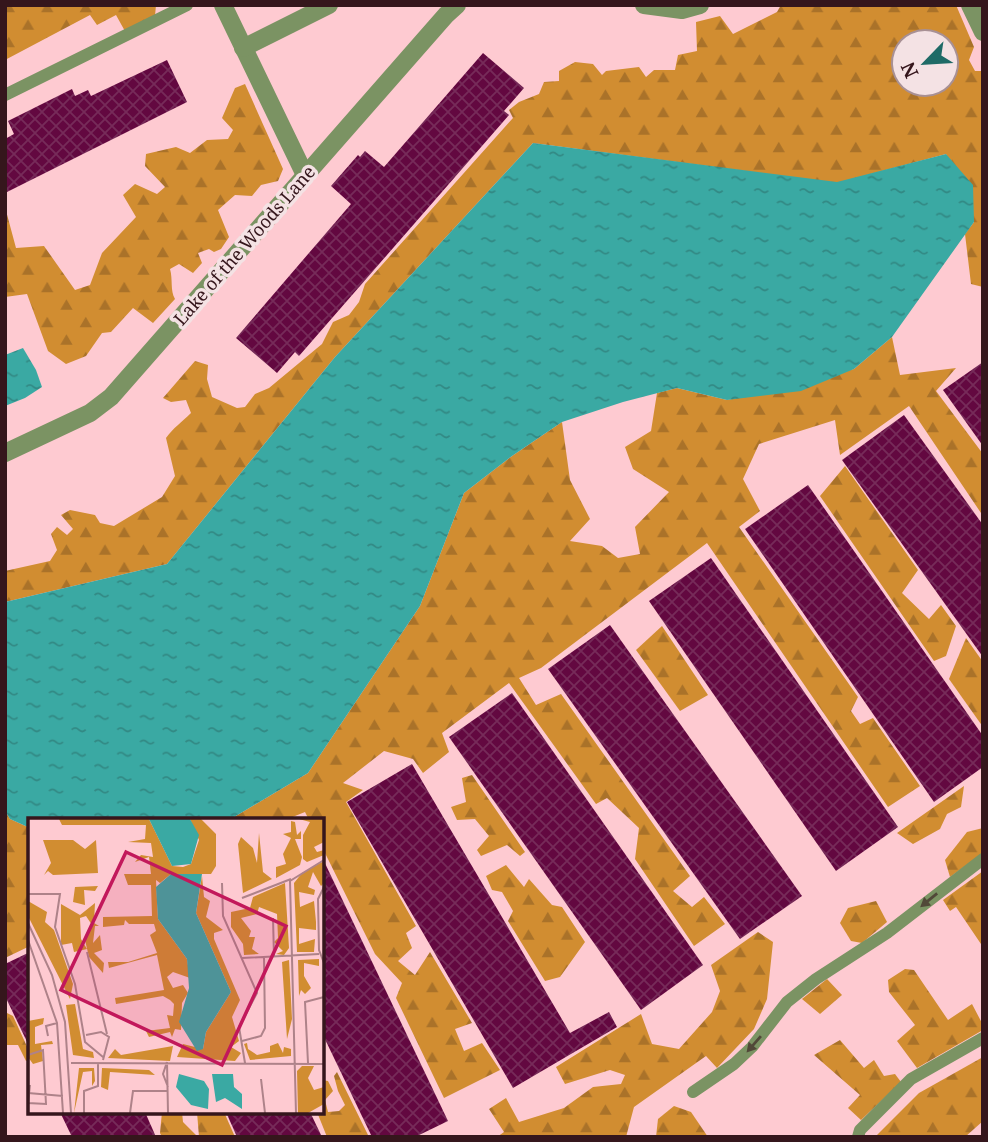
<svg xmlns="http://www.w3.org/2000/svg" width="988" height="1142" font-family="'Noto Serif',serif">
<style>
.forest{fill:url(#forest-firs);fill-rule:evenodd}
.water{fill:url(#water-ripples)}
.building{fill:url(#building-cross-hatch)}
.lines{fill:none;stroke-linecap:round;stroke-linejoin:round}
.service{stroke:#7b9363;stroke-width:12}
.minor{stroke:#7b9363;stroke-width:18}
.tertiary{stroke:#7b9363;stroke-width:18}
.oneway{fill:#514838}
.labels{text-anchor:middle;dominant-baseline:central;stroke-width:7;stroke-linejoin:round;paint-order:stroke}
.street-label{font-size:18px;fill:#35161c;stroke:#f4e2e4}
.inset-road{fill:none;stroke:#ae8289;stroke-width:2}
.view{fill:#c2185b;fill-opacity:0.15;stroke:#c2185b;stroke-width:3.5}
.inset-edge{fill:none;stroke:#35161c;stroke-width:3.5}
</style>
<defs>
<pattern id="forest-firs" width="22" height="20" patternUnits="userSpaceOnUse" patternTransform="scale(1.75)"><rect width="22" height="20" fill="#d18d31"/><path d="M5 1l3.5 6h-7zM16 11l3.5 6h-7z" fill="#aa7229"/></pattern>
<pattern id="water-ripples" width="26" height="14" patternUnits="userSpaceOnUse" patternTransform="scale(1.75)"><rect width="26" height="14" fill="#3aa9a3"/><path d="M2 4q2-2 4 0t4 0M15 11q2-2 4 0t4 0" fill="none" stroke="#328984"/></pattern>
<pattern id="building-cross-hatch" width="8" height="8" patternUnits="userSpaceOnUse" patternTransform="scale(1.75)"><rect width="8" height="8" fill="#630840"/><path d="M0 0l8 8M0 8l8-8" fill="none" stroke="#762b59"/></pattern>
</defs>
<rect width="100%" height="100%" fill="#fecad1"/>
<g class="forest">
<path d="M5 5H156L155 16 126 33 116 15 97 25 90 15 5 60Z"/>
<path d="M781 5H956L974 47 969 60 975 71H983V287L971 284 965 234 974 222 946 154 837 183 533 143 335 357 167 564 5 602V571L50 561 57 550 51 534 57 527 67 535 73 529 61 515 70 510 95 515 100 523 114 526 162 497 175 476 166 438C173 428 182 422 191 413L186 400 171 402 163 398 195 361 208 365 207 379 212 397 237 408 245 407 255 394 269 388 322 344 333 322 349 315 359 302 365 284 513 118 509 110 519 102 539 94 544 82 559 81V71L575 62 593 64 602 75 606 71 639 67 646 77 654 70H675L678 55 697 51 696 22 720 16 733 34 777 12ZM904 42H946V84H904Z"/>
<path d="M245 84 283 169 278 181 261 185 252 196 235 195 218 210 229 237 221 249 214 252 209 249 198 253 202 263 193 273 179 264 170 269C173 279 170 291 175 299L153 323 133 308 111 332 102 333 86 356 66 364 48 351 27 294 5 297V207L16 248 44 246 75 290 90 285 102 253 136 217 123 195 135 184 157 194 165 187 145 166 146 154 176 147 190 153 207 140 228 139 233 130 222 118 235 88Z"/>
<path d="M892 337 900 375 956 368 936 391 983 454V516L909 406 840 455 835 420 759 444 743 479 760 511 739 527 858 697 851 711 860 724 873 718 920 786 888 807 707 543 541 668 519 678 536 705 561 694 690 876 673 891 692 907 704 897 725 924 694 946 635 859 639 828 607 798 596 804 509 683 442 733 449 752 423 773 413 759 384 751 343 783 363 790 346 802 416 926 406 933 412 948 398 961 415 975 430 952 472 1023 455 1029 464 1051 482 1043 500 1070 444 1098 396 998 402 983 375 954 322 847V820H309L305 812 285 820H229L308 773 420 606 464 493 512 456 562 422 570 480 590 519 570 541 602 546 618 558 640 554 635 527 669 492 633 469 625 447 651 431 657 393 677 388 727 400 854 369Z"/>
<path d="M845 466 918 570 902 593 929 619 941 605 956 626 946 656 934 661 820 496Z"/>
<path d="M662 626 708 695 680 711 636 650Z"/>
<path d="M966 638 983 662V727L949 679Z"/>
<path d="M472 775 525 852 520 856 507 845 481 856 477 850 489 836 475 819 457 820 451 807 466 802 462 778Z"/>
<path d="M964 786 961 807 947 814 940 829 913 844 897 833Z"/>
<path d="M5 811 10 819 30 828V946L5 958Z"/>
<path d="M983 828V853L950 877 945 860 967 832Z"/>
<path d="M506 865 524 887 529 879 552 905 562 907 585 942 560 977 545 981 508 921 513 911 502 892 492 890 486 876Z"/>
<path d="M983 871V947L956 907 950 911 943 900Z"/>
<path d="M876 901 887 922 862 943 851 941 840 923 848 908Z"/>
<path d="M758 932 773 942 767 999 754 1029 717 1068 706 1056 634 1107 626 1137H497L504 1132 489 1109 506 1098 519 1122 564 1108 593 1087 621 1084 625 1075 610 1070 565 1084 556 1067 641 1014 652 1044 679 1049 712 1012 720 991 711 965Z"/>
<path d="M905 969 914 970 948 1020 972 1004 983 1025V1030L917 1068 897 1041 915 1025 889 992 888 980Z"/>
<path d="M827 979 842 995 820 1014 802 999Z"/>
<path d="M5 1012 13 1016 30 1053V1060L26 1061 18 1045H5Z"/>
<path d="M840 1040 864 1068 874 1060 884 1076 895 1074 901 1082 861 1120 848 1108 860 1095 814 1055Z"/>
<path d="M983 1057V1121L965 1137H875L919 1093Z"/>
<path d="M337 1072 369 1137H327L317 1112H322V1080L328 1081 333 1091 325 1100 328 1112 339 1111 345 1105 338 1091 334 1076Z"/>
<path d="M674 1106 691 1112 708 1137H656L658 1119Z"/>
<path d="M162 1112H182L183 1122 198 1137H162L160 1133Z"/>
<path d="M197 1112H224L235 1137H199Z"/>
</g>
<g class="water">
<path d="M533 143 837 182 946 154 973 185 974 222 892 337 854 369 801 391 727 400 677 388 623 402 562 422 512 456 464 493 420 606 308 773 229 820H30V828L10 819 5 811V602L167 564 335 357Z"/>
<path d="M23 348 36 370 42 387 25 398 5 406V355Z"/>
</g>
<g class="building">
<path d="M483 53 524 88 504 111 509 115 299 356 295 352 277 373 236 338 351 204 331 186 358 155 360 157 365 151 384 167Z"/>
<path d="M167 60 187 102 5 193V139L14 134 8 121 72 89 75 96 88 90 91 96Z"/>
<path d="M983 362V446L943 390Z"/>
<path d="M904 415 983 525V657L842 460Z"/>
<path d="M808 485 983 736V767L934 802 745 529Z"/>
<path d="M711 558 898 827 836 871 649 601Z"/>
<path d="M610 625 802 896 740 939 548 669Z"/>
<path d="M512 693 703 965 641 1010 449 737Z"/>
<path d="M412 764 570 1033 609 1012 617 1027 513 1088 347 802Z"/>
<path d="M322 857 448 1121 415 1137H372L322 1033Z"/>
<path d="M30 952V1048L5 996V964Z"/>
<path d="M60 1112H145L156 1137H72Z"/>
<path d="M226 1112H310L322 1137H237Z"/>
</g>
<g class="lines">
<g class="service">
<path d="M5 95 187 5"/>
<path d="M693 1092 734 1064 752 1047 787 1002 816 979 887 933 983 859"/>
<path d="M858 1137 860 1130 911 1079 983 1038"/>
</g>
<g class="minor">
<path d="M223 5 305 175"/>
<path d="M644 5 682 10 700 5"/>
<path d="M243 48 329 5"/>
<path d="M5 453 90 413 111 397 446 15 457 5"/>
</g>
<path class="tertiary" d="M970 5 983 32"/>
</g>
<defs><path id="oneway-solid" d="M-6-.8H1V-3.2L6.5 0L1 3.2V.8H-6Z" transform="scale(1.75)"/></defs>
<g class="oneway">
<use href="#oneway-solid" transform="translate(929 900) rotate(141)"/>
<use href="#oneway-solid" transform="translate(754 1044) rotate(131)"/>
</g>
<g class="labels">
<g class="street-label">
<text transform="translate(244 245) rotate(-49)">Lake of the Woods Lane</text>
</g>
</g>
<g transform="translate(28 818)">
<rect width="296" height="296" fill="#fecad1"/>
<path d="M31 1H121L144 48 155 49 163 46 171 22 162 1H173L188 16V48L183 56H143L132 65 128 62 130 101 159 141 162 160 145 154 139 159 145 170 155 167 160 175 154 185 153 212 147 211 144 219 142 214 121 219 118 213 142 210 139 197 145 198 146 186 142 182 135 178 88 186 87 180 136 172 129 137 81 150 80 144H100L129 135 122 117 128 113 126 106H101L97 102 96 107 75 109V99L124 98 123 67H100L96 56H123L121 39 107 44 113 37 125 39 123 25 100 24 117 21 118 7H34ZM271 1H296V24L286 29 289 34 296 32V37L279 44 275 41V17L282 4ZM263 3 267 4 269 17 273 13V21H267L274 39 272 47 248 60V49L258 46 255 36 263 20 255 16 263 14ZM231 15 235 54 244 61 215 75 210 26 213 19 225 30 229 45ZM15 22H45L57 31 68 22 70 55 25 57 20 53 16 57 23 45ZM296 43V65L293 68 285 54 280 69 287 72 286 77 271 74 272 89 286 83 288 104V112L271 110V126L287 121 286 134H269L266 65 274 55ZM174 58 176 79 182 83 178 99 195 112 186 115V121L212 182 204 199 211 223 203 229 213 235 207 243 149 239 155 226 175 231 178 214 203 174 168 95ZM257 65 261 130 256 137 248 136 255 133 246 124 250 120 249 96 231 89 229 96 213 100 223 113 221 119H227L224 131 231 136 216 137 215 126 203 109V94L222 90 225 79ZM70 68 67 73 56 72 57 87 45 84 47 69ZM0 83 19 94 17 104 26 112 45 166 42 181 0 98ZM67 85 66 105 71 108H67L65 125 72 117 74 132 66 135 76 145 75 155 61 139 57 122 64 107 58 98 52 100 53 121 59 131 46 134 44 125 33 127V86L52 97ZM291 141V148L276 145V158L283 170 277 176 273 172 271 178 270 142ZM261 142 264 201 259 221 254 144ZM47 186 55 231 65 234 66 240 45 237 38 187ZM16 200 15 206 7 209V226L24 223 25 226 13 227 15 243 5 246 0 239V203ZM219 225 220 231 229 237 242 234V228L250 225 255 235 256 229 263 231V238L222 242 216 226ZM145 228 142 243 80 240 87 231 93 237ZM274 248H286L280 260 286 272 296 269V286L280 295H270L269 253ZM51 250H66L67 263 64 268V253L55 254 46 295ZM74 250 121 252 127 257 82 254 80 272 73 269Z" fill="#d18d31"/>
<path d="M121 1H162L171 17 163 46 144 48ZM143 56H174L168 95 203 174 178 214 175 231 169 233 151 204 161 170 159 141 130 101 128 69ZM151 256 176 263 181 271 180 291 163 287 148 269ZM184 256H205L206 269 214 276V291L197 280 188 284Z" fill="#3aa9a3"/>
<path class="inset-road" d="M194 65 195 98 229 175 211 209 217 245M296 69 290 81 291 132 296 145M0 76H32L27 109 47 166 57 224 75 239M214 80 263 61M245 100 246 139M0 105 24 157 37 204 43 295M0 122 29 205 35 295M59 134 79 216M214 140 291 136M58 217 73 214 81 219 75 242M20 218 18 208 29 205M214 223 233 218 237 210 236 139M0 237 15 232 18 286 0 285 2 267M139 244 140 295M139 244 135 256 140 269M43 245 296 246M280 245 277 184 296 179M233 261 237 295M0 275 35 278M56 295V273L70 268V245M102 295 105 273H140M268 295 262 63 296 42"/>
<path class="view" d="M98 34 258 108 194 247 33 172Z"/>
<rect width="296" height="296" class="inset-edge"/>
</g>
<rect width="988" height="1142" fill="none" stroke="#35161c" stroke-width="14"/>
<g transform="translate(925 63) rotate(245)"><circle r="33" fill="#f4e2e4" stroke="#a89094" stroke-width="2"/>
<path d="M0-5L12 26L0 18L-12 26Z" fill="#1f6a66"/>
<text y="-10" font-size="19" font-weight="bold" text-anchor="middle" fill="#35161c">N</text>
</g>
</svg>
